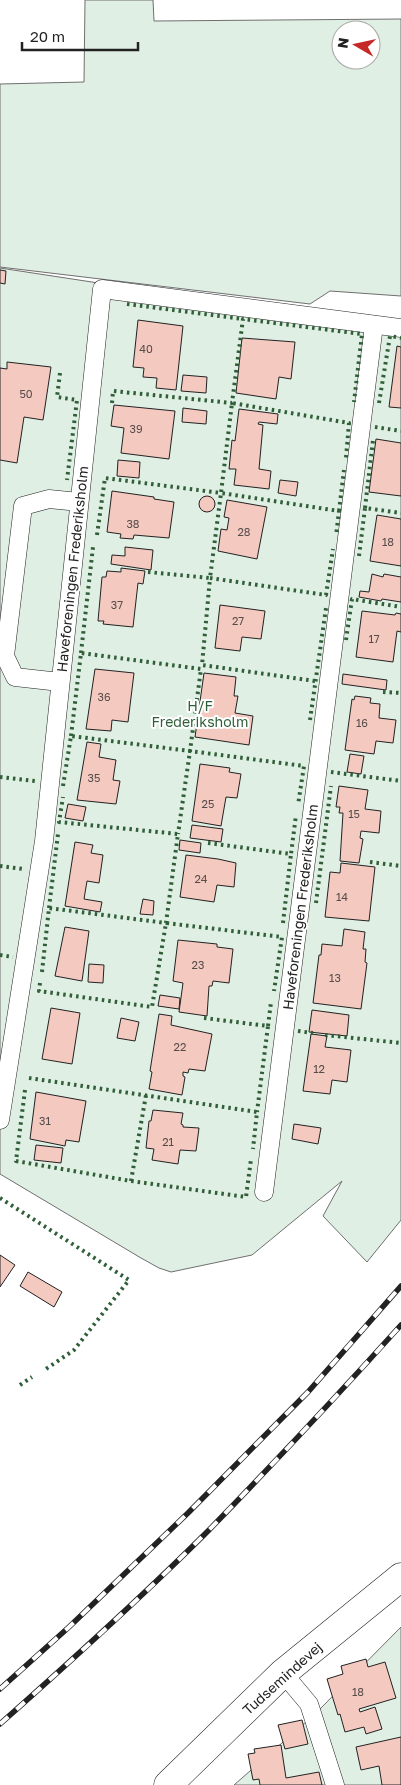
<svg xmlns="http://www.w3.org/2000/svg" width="401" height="1785" font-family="'Golos Text',sans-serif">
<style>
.green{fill:#e0efe3;stroke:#6f6f6f;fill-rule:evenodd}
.building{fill:#f3c9c0;stroke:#222}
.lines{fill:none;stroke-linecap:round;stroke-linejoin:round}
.lane-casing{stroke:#222;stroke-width:19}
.street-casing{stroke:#222;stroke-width:29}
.lane{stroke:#fff;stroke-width:18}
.street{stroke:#fff;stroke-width:28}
.rail-casing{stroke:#222;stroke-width:5.5}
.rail{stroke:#fff;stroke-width:4;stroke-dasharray:11;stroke-linecap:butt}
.hedge{stroke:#2f5e38;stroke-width:4;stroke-dasharray:2.5 4;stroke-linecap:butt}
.labels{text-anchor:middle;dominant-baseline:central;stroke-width:4;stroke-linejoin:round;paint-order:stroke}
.number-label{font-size:11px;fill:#564c4a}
.street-label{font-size:14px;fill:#222;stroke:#fff}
.park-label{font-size:14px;fill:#2f5e38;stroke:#fff}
</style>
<rect width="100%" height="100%" fill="#fff"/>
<g class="green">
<path d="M85 0H153L154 21 401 19V296L330 291 310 304 0 267V84L84 82ZM341 30H371V60H341Z"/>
<path d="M0 268 374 325 401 327V1220L367 1262 323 1216 342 1181 252 1255 171 1272 159 1268 141 1258 0 1174Z"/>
<path d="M401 1627V1785H234L315 1714Z"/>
</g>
<g class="building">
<path d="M0 270 6 271 5 284 0 283Z"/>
<path d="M138 320 183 326 176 390 156 388 157 378 143 377 144 368 133 367Z"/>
<path d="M242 338 295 342 291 379 279 377 276 399 236 393Z"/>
<path d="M397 346 401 347V408L389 407Z"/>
<path d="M7 362 51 367 43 420 24 417 17 463 0 460V368L7 369Z"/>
<path d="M183 375 207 377 206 393 181 391Z"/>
<path d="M114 405 175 411 169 459 121 453 124 428 111 426Z"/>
<path d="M183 408 207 411 206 424 182 422Z"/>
<path d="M239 409 278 414 277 424 259 422 258 424 263 425 259 469 271 471 269 489 234 485 236 469H229L232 440 235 441Z"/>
<path d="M376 439 401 443V496L369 492Z"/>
<path d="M118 460 140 462 139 478 117 476Z"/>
<path d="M280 480 298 482 296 496 278 493Z"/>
<path d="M112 491 154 497V499L174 502 169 538 134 535 133 539 120 538 121 534 107 532Z"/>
<circle cx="207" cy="504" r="8"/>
<path d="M227 500 267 507 257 559 218 551 221 529 227 530 229 518 224 517Z"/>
<path d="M377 515 401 519V566L370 561Z"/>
<path d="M125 547 153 550 151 570 111 564 112 555 125 556Z"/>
<path d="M121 568 145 571 143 584 138 583 133 627 103 624 104 621H98L102 577H106L107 571 121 572Z"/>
<path d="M372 574 383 577 384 574 401 577V602L382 599 381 601 359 597 360 591 369 592Z"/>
<path d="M220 605 265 611 261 639 242 637 240 651 215 648Z"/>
<path d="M362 611 395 615 396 613 401 614V632L397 631 393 662 356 657Z"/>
<path d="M95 669 134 673 128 722 112 720 111 731 86 729Z"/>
<path d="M204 673 236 677 234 696H238L235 713 253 716 249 745 195 737Z"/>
<path d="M343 674 387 680 386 690 342 684Z"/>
<path d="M355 696 371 698 370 703 380 704 379 718 396 720 393 743 376 741 374 754 345 750 352 699 354 700Z"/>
<path d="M87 742 101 744 99 757 116 760 113 780 120 781 116 804 77 800Z"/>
<path d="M350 754 364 756 361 774 347 772Z"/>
<path d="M200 764 230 768 229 772 241 774 237 798 226 797 221 826 192 821Z"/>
<path d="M339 786 368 790 365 809 381 811 379 833 361 831 360 838 363 839 359 863 340 861 343 813H339L340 807H336Z"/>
<path d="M68 804 86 807 83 821 65 818Z"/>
<path d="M192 825 223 829 221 842 190 838Z"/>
<path d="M180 840 201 843 200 853 179 850Z"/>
<path d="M75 842 93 845 91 853 103 855 99 883 87 881 84 899 102 902 100 912 65 906Z"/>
<path d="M186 855 218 859 236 863 234 887 217 885 214 902 180 897Z"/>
<path d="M341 863 375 867 369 921 325 917 330 872 340 873Z"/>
<path d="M143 899 154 901 153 915 140 914Z"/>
<path d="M65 927 89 931 82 981 55 976Z"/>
<path d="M344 929 365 932 363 949H366L365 962 367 963 361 1009 313 1003 319 955H321L322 944 342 946Z"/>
<path d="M178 940 217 944V947L233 949 229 983 213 981 212 986H209L207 1016 179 1012 183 983 173 981Z"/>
<path d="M89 964 104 965 103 983 88 982Z"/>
<path d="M160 995 180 998 179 1009 158 1006Z"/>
<path d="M51 1008 80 1013 72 1064 42 1059Z"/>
<path d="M312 1010 349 1015 347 1036 309 1032Z"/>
<path d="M159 1014 172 1016 171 1025 212 1034 205 1071 189 1069 188 1073 183 1072V1076L185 1077 182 1095 149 1089 152 1072 150 1071Z"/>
<path d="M121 1018 139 1022 135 1041 117 1038Z"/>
<path d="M311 1034 327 1036 325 1047 351 1050 347 1082 332 1080 330 1094 303 1091Z"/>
<path d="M36 1092 86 1101 79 1142 66 1140 65 1146 30 1139Z"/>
<path d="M153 1110 183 1113 181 1124 183 1125V1127L199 1128 196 1151 180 1150 178 1164 152 1160 154 1149 146 1148 149 1121H151Z"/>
<path d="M294 1124 321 1128 318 1144 292 1139Z"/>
<path d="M36 1145 63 1148 61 1163 34 1160Z"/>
<path d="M0 1255 15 1265 0 1287Z"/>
<path d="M28 1272 62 1292 54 1307 20 1286Z"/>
<path d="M366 1659 368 1667 385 1662 396 1698 359 1709 360 1712 375 1707 382 1729 366 1734 364 1727 345 1732 340 1714 338 1715 327 1679 343 1674 341 1666Z"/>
<path d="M302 1720 308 1744 285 1749 278 1725Z"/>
<path d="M401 1737V1785H382L379 1766 361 1770 356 1747Z"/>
<path d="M281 1745 286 1778 319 1772 322 1785H260L259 1779 253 1780 248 1754 255 1753 254 1749Z"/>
</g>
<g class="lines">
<g class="lane-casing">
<g id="lane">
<path d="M60 682 15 677 5 656 23 506 49 499 79 502"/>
<path d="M0 1120 44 841 102 289 401 328"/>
<path d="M264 1192 374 325"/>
<path d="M283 1673 309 1704 335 1785"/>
</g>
</g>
<g class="street-casing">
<path id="street" d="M168 1785 283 1673 401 1577"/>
</g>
<use href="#lane" class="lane"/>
<use href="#street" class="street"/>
<g class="rail-casing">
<g id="rail">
<path d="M0 1689 69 1627 188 1513 308 1392 401 1286"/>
<path d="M0 1724C71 1661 142 1597 209 1530 274 1463 338 1395 401 1325"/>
</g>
</g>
<use href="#rail" class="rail"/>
<g class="hedge">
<path d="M127 304 243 319"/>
<path d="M60 373 57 397 77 400 67 480"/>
<path d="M112 403 113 391 232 403 243 319 362 334 354 402"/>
<path d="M379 403 390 336 401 338"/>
<path d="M375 427 401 431"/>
<path d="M365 508 373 440"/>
<path d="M339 511 344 470"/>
<path d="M97 535 105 478 221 493 232 403 349 423 346 458"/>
<path d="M359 556 365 508 401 513"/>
<path d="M148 572 210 578 221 493 339 511 336 536"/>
<path d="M346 640 352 599 401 607"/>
<path d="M81 653 93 547"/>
<path d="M315 681 202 665 210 578 326 595 333 549"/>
<path d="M383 692 401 693"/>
<path d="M310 720 326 608"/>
<path d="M71 736 81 653 201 669 190 751 304 766 298 805"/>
<path d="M331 772 401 781"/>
<path d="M0 777 35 781"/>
<path d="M63 786 71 736 190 751 178 834"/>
<path d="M208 843 291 854 296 815"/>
<path d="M370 862 401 866"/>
<path d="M0 866 23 869"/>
<path d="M316 903 331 786"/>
<path d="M49 908 58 834"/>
<path d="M283 923 291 854"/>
<path d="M0 955 13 957"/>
<path d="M42 972 49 908 166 923 178 834 59 822 63 797"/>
<path d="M40 983 39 991 152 1007 166 923 282 937 274 991"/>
<path d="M204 1018 268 1026 257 1112"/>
<path d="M268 1026 271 1002"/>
<path d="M298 1031 313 1033"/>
<path d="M325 1035 401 1043"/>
<path d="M29 1078 257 1112 253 1149"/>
<path d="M25 1090 16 1161 131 1181 246 1197 251 1159"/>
<path d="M131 1181 146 1095"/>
<path d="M0 1198 129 1280 74 1350 43 1371"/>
<path d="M20 1385 32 1377"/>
</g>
</g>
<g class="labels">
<g class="number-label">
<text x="146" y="348">40</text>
<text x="26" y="393">50</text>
<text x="136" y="428">39</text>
<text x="133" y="523">38</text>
<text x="244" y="531">28</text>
<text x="388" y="541">18</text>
<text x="117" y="604">37</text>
<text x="238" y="620">27</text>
<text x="374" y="638">17</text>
<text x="104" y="696">36</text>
<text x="362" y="722">16</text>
<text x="94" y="777">35</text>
<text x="208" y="803">25</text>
<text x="354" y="813">15</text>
<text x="201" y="878">24</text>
<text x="342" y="896">14</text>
<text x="198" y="964">23</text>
<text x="335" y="977">13</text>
<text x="180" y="1046">22</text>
<text x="319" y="1068">12</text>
<text x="45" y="1120">31</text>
<text x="168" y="1141">21</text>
<text x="358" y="1691">18</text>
</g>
<g class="street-label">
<text transform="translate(72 569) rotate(-84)">Haveforeningen Frederiksholm</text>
<text transform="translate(300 907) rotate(-83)">Haveforeningen Frederiksholm</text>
<text transform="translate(282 1678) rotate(-42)">Tudsemindevej</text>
</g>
<g class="park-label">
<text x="200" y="705">H/F<tspan x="200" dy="16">Frederiksholm</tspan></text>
</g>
</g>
<g transform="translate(356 45) rotate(279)"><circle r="24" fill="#ffffff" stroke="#a7a7a7"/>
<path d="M0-4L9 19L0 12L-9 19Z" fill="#c62828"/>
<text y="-8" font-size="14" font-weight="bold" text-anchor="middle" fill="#222222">N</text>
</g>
<path d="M22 42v8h116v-8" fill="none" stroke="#222222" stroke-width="2.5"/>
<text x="30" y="42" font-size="15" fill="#222222" stroke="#ffffff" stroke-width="4" paint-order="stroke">20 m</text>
</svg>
